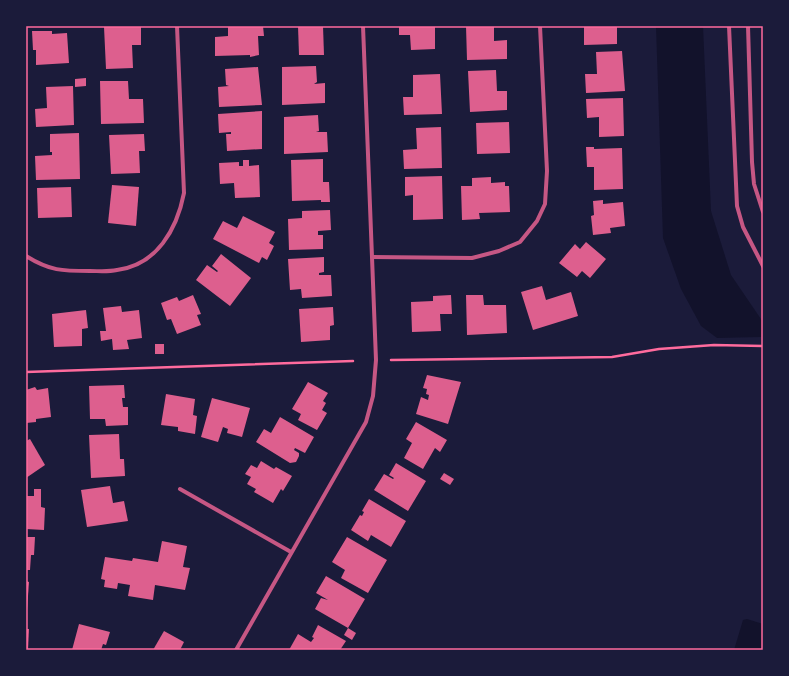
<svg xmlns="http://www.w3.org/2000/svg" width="789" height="676" font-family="Arial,sans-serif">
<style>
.water{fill:#12122b}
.building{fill:#dd5f8e}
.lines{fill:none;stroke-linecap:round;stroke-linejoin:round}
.path{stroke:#ff6b9d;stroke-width:2.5}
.minor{stroke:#c65784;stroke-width:4}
.neatline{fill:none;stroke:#ff6b9d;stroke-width:1.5}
</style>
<rect width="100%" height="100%" fill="#1b1b3a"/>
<g class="water">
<path d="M656 26H703L711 211 731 275 763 322 761 337 717 338 701 326 681 289 663 238Z"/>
<path d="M747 619 763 624V650H734L743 620Z"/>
</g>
<g class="building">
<path d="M141 26V45H132L133 68 106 69 104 27Z"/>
<path d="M228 26H263L264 36H258L259 55 250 57V55L215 56V37L228 36Z"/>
<path d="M298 26H323L324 55H299Z"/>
<path d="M399 26H435V49L411 50 410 35H399Z"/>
<path d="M466 26H494V41L507 40V59L467 60Z"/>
<path d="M584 26H617V44L584 45Z"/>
<path d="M32 31H52V34L67 33 69 63 36 65V50H33Z"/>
<path d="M622 51 625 91 586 93 585 74H597L596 52Z"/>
<path d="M316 66 317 82 314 84 325 83V103L282 105V67Z"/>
<path d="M258 67 262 105 219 107 218 87 229 86 226 85 225 69Z"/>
<path d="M496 70 497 91H507V110L470 112 468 71Z"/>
<path d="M440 74 442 114 404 115 403 97H413V75Z"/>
<path d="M86 78V86L75 87V79Z"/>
<path d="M100 81H128L129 99H143L144 123 101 124Z"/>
<path d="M73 86 74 125 36 127 35 109 47 108 46 87Z"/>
<path d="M623 98 624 136 599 137V117L587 118 586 99Z"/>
<path d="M262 111V149L227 151 226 134H231V132L219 133 218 114Z"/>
<path d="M318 115 319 131 316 132H327L328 152 284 154V117Z"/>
<path d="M509 122 510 153 477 154 476 123Z"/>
<path d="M441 127 442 168 404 169 403 150 417 149 416 128Z"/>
<path d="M79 133 80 179 36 180 35 156 52 155V152H50V134Z"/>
<path d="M144 134 145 151H139L140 173 111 174 109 135Z"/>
<path d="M586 147H594V149L622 148 623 189 594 190V167H587Z"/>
<path d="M323 159V182H329L330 202H321V200L292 201 291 160Z"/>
<path d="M243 160H249V166L259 165 260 197 235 198 234 183 220 184 219 163 239 162V166H243Z"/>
<path d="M442 176 443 219 413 220V195L405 196V177Z"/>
<path d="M491 177V183L505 182V186H509L510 212 479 213 480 219 462 220 461 186H472V178Z"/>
<path d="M112 185 139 187 136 226 108 223Z"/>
<path d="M71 187 72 217 38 218 37 188Z"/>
<path d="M603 200V204L623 202 625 226 610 228 611 233 593 235 591 216 594 215 593 201Z"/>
<path d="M330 210 331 230 318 231V235H323V249L289 250 288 219 302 218V211Z"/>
<path d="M243 216 275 232 269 243 274 246 267 260 262 257 259 263 213 239 223 221 237 228Z"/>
<path d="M586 242 606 259 590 278 582 271 577 277 559 263 575 244 580 249Z"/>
<path d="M221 254 251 278 230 306 196 280 207 265 217 272 218 271 212 266Z"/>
<path d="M324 257V272L319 273V275H331L332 296 302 298 301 289 290 290 288 259Z"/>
<path d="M542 286 546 300 571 292 578 316 533 330 521 292Z"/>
<path d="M193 295 201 314 197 315 201 325 177 334 171 319 167 320 161 303 177 297 179 301Z"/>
<path d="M451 295 452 314H440L441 331 412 332 411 302 433 301V296Z"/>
<path d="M466 295H483L484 305H506L507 333 467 335Z"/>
<path d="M121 306 122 312 139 310 142 338 127 340 129 349 113 350 112 339 101 341 100 331H106L103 308Z"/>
<path d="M333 307 334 325 330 326V340L301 342 299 309Z"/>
<path d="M86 310 88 328 82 329V346L54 347 52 314Z"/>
<rect x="155" y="344" width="9" height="10"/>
<path d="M427 375 461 382 448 424 416 414 421 397 428 400 429 395 426 394 427 389 423 388Z"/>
<path d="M308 382 328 393 323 401 326 403 322 410 327 413 317 430 298 420 301 414 292 409Z"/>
<path d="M124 385 125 398H122L123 407H128V425L106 426 105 419H90L89 386Z"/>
<path d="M35 387 37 390 48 388 51 417 36 419V422L26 423V390Z"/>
<path d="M166 394 195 399 193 415 197 416 195 434 178 431V427L161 425Z"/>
<path d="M212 398 250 408 242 437 227 433 228 429 223 427 218 442 201 437Z"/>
<path d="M280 417 314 437 305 453 295 448 294 450 299 453V456L296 462 290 463 256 442 264 429 271 433Z"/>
<path d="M416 422 447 440 440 452 435 448 423 469 404 458 412 443 406 439Z"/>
<path d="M119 434 120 459H124L125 476 91 478 89 435Z"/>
<path d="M30 439 45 465 26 478V441Z"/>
<path d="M261 461 274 469 276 467 292 476 283 491 281 489 273 503 254 492 256 489 247 484 251 477 245 474 251 465 257 468Z"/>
<path d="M396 463 426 481 408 511 374 490 384 474 393 479 394 478 389 475Z"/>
<path d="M444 473 454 479 450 485 440 479Z"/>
<path d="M110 486 113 503 124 501 128 521 87 527 81 490Z"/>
<path d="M34 489H41V507L45 508 44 530 26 529V496H34Z"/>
<path d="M369 499 406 521 391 547 371 535 368 541 351 530 360 515 362 516 364 512 362 511Z"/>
<path d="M26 537H35L34 555H31L30 570H26Z"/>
<path d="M347 537 387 560 368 593 341 578 345 570 332 562Z"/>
<path d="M162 541 187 546 183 567 190 568 185 590 155 585 153 600 128 596 130 585 118 583 117 589 104 587 105 580 101 579 105 557 132 561 133 558 158 562Z"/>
<path d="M326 576 365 599 348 628 315 609 321 598 328 600 316 593Z"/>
<path d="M26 581 29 582 27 610H26Z"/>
<path d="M79 624 110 632 106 645 103 644 101 650H72Z"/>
<path d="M318 625 346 641 340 650H289L298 634 311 642 314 638 312 637Z"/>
<path d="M348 628 356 633 352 640 344 635Z"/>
<path d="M26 629H29L28 650H26Z"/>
<path d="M164 631 184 642 180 650H153Z"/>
</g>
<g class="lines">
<g class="path">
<path d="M391 360 612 357 659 349 714 345 763 346"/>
<path d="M26 372 353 361"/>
</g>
<g class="minor">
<path d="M729 26 737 206 743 227 763 266"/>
<path d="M748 26 752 162 754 184 763 212"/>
<path d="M26 256C50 271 62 271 90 271 99 271 108 272 117 270 157 265 177 229 184 193L177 26"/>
<path d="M372 257 472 258 499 251 520 242 537 221 545 204 547 171 540 26"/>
<path d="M180 489 291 552"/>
<path d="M236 650 366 422 373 396 376 360 363 26"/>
</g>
</g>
<rect width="789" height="676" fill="none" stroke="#1b1b3a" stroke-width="54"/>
<rect x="27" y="27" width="735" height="622" class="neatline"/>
</svg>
